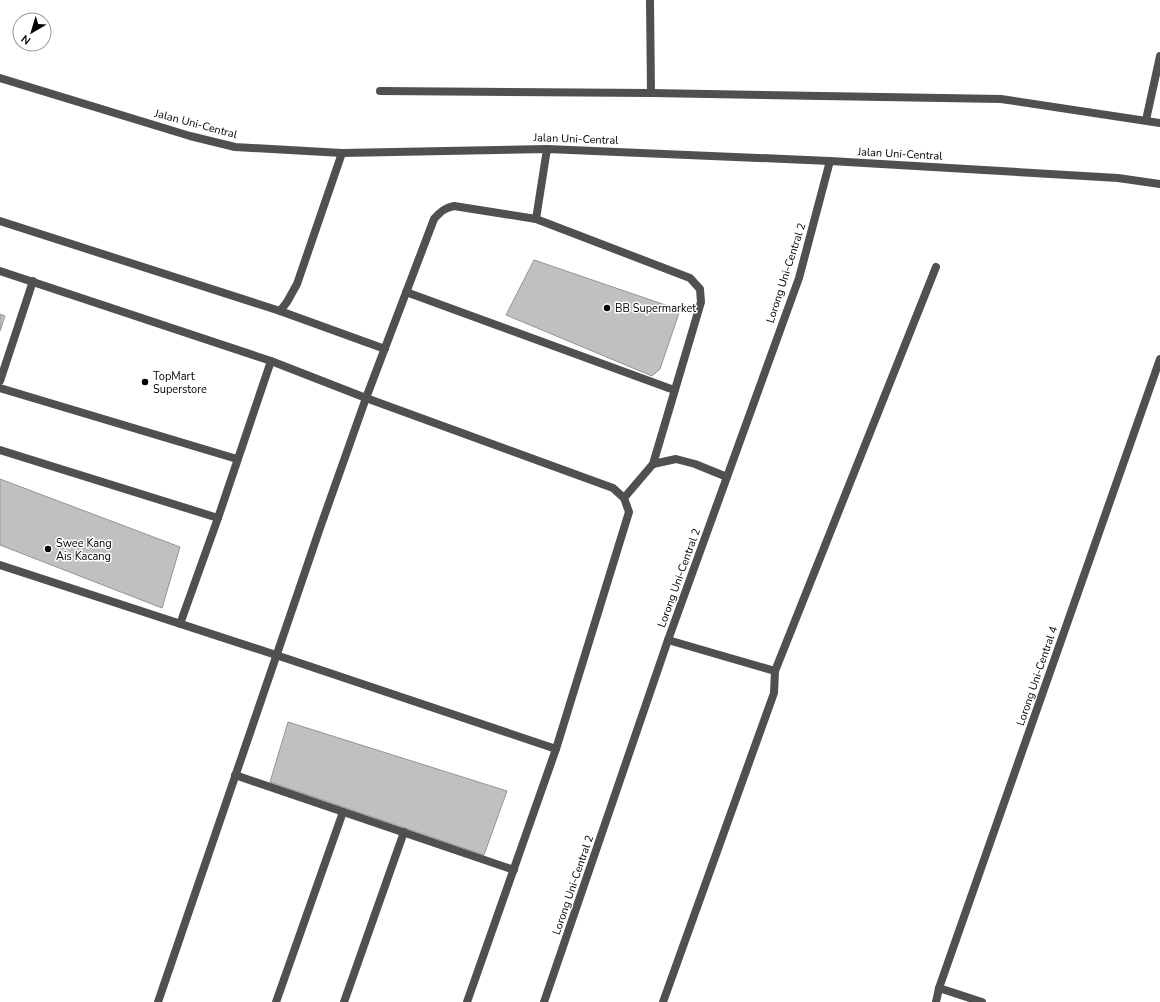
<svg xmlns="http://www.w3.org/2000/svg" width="1160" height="1002" font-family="'Nunito Sans',sans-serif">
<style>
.building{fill:#c0c0c0;stroke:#949494}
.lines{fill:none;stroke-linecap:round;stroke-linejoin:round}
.lane{stroke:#505050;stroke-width:8}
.street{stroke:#505050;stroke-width:8}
.poi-dot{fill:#000;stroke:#fff;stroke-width:1.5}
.labels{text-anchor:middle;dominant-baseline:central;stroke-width:3;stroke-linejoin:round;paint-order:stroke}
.street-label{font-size:11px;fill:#000;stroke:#fff}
.poi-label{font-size:11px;fill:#000;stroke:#fff;text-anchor:start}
</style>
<rect width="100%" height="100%" fill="#fff"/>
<g class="building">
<path d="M534 260 680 310 660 369 652 376 506 315Z"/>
<path d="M0 314 5 316 0 331Z"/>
<path d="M0 479 180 547 162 608 0 545Z"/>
<path d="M288 722 507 791 484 855 270 782Z"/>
</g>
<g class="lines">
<g class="lane">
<path d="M536 219 547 149"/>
<path d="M0 221 280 311 385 349"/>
<path d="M0 271 271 361 366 398 613 488 624 498 629 512 556 749 276 655 0 565"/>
<path d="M406 292 674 390"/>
<path d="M280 311 287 302 297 284 342 153"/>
<path d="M0 381 33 281"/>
<path d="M0 388 237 459"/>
<path d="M0 450 218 518"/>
<path d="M624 498 653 464 676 459 695 464 727 477"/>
<path d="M180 624 218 518 271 361"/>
<path d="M235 775 514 870"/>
<path d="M158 1002 320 528 366 398 434 219C441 211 445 208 454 206L536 219 690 278 700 289 701 302 653 464"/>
<path d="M276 1002 343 812"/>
<path d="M344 1002 404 832"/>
<path d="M467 1002 556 749"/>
</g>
<g class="street">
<path d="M650 0 651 93"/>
<path d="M0 78 190 136 235 147 342 153 547 149 830 161 1118 178 1160 184"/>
<path d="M380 91 651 93 1001 99 1160 123"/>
<path d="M1146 120 1160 56"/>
<path d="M668 640 775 671"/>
<path d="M939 988 982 1002"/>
<path d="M544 1002 668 640 799 278 830 161"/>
<path d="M663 1002 774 693 775 671 936 267"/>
<path d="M936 1002 939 988 1160 359"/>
</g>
</g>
<g class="poi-dot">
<circle cx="607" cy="308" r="4"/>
<circle cx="145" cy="382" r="4"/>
<circle cx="48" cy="549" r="4"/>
</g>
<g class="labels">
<g class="street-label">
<text transform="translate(196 124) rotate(15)">Jalan Uni-Central</text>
<text transform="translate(576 139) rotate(2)">Jalan Uni-Central</text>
<text transform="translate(900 154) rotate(3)">Jalan Uni-Central</text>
<text transform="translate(786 273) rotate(-72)">Lorong Uni-Central 2</text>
<text transform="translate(679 578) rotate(-70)">Lorong Uni-Central 2</text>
<text transform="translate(1037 676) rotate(-71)">Lorong Uni-Central 4</text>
<text transform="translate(573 885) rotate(-71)">Lorong Uni-Central 2</text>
</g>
<g class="poi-label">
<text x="615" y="308">BB Supermarket</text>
<text x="153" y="376">TopMart<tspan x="153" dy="13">Superstore</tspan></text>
<text x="56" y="543">Swee Kang<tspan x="56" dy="13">Ais Kacang</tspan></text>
</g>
</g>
<g transform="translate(32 32) rotate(218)"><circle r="19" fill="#ffffff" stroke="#999999"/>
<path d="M0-3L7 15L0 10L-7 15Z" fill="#000000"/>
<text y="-6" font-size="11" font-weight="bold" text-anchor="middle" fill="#000000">N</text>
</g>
</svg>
